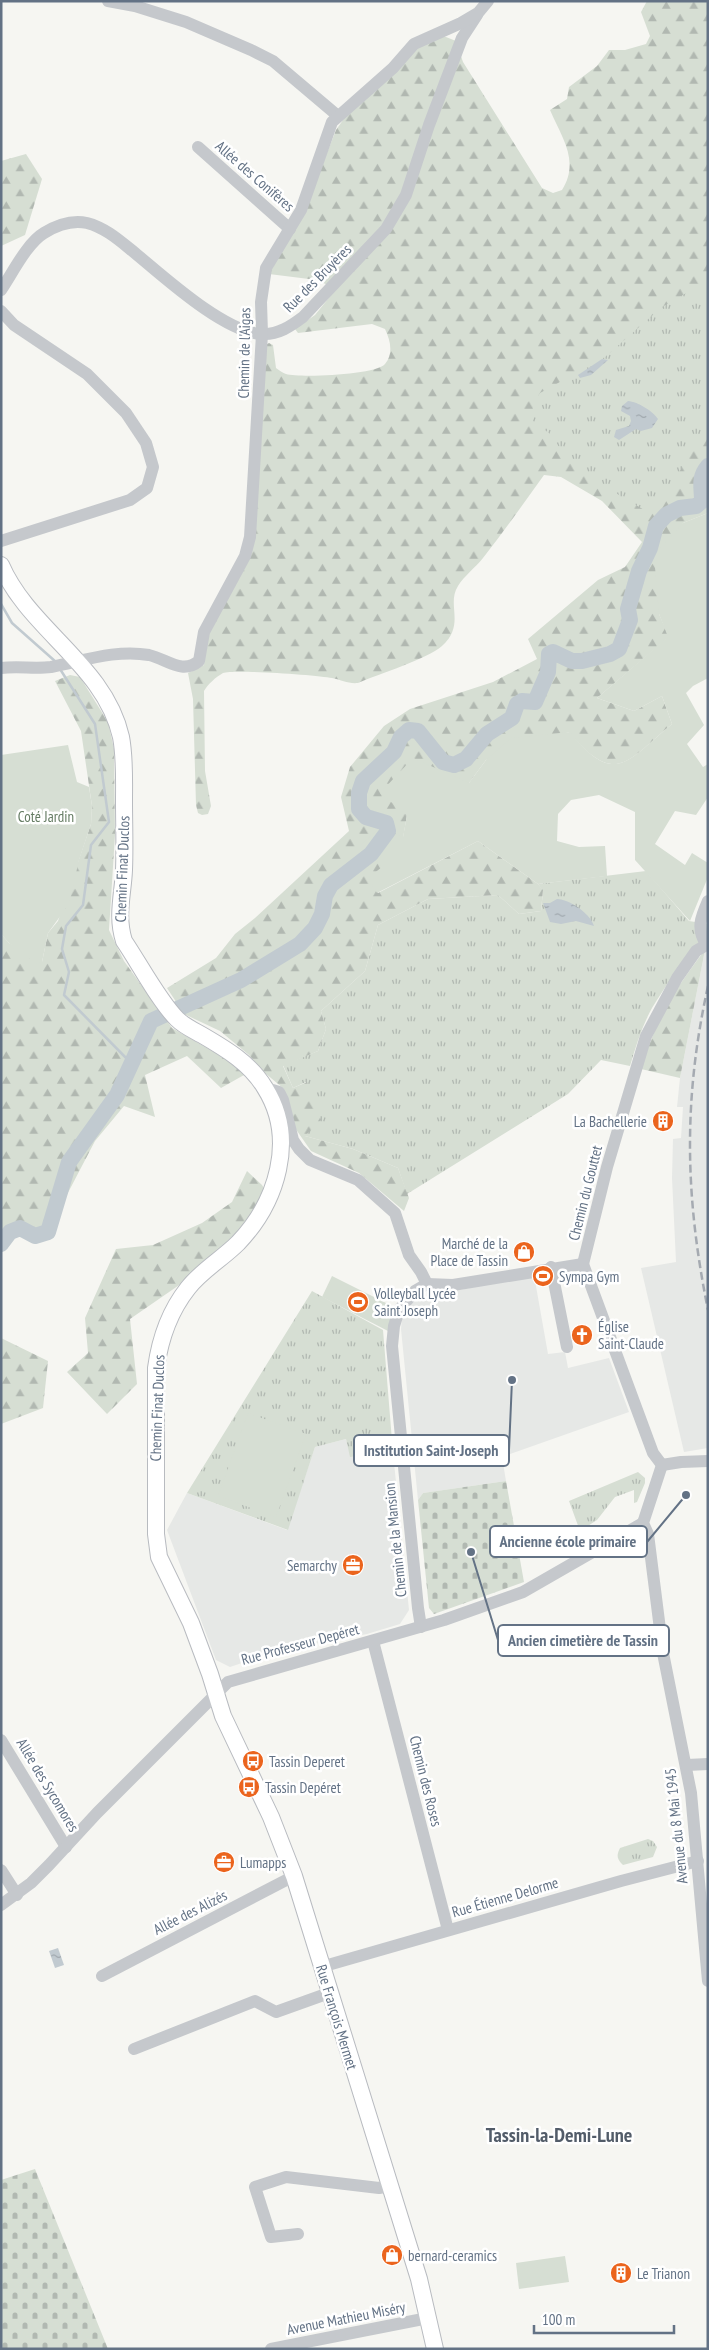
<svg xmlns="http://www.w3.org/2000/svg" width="709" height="2350" font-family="'PT Sans Narrow',sans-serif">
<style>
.built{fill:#e6e8e6}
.grass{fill:url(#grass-tufts)}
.forest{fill:url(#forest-firs)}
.cemetery{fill:url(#cemetery-stones)}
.garden{fill:#d6ded3}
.water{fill:url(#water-ripples)}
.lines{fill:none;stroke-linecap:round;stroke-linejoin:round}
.stream{stroke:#c1cad0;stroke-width:2.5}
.river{stroke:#c1cad0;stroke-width:16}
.major-casing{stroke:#b8bbc0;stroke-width:18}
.minor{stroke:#c5c8cc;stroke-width:12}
.major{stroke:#fff;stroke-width:16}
.rail{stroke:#a5aab1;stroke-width:2.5;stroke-dasharray:8 4;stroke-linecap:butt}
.labels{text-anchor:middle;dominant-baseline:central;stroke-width:5;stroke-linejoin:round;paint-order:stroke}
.street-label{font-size:15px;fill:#637285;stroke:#fff}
.park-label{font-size:15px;fill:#657c63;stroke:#fff}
.poi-label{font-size:15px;fill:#637285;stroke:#fff;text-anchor:start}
.district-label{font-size:20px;font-weight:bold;fill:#525c69;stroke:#fff}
.leader{fill:none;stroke:#637285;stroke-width:2}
.callout-dot{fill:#637285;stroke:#fff;stroke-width:2}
.callout{fill:#fff;stroke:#637285;stroke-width:2}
.callout-label{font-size:16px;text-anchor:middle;font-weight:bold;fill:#637285}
</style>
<defs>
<pattern id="grass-tufts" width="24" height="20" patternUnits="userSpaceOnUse" patternTransform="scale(1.25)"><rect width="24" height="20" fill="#d6ded3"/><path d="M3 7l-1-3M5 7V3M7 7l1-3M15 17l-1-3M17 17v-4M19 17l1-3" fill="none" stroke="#b1b8b1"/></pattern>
<pattern id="forest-firs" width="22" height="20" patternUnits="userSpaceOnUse" patternTransform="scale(1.25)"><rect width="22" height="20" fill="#d6ded3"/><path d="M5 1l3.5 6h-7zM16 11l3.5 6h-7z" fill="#b1b8b1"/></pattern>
<pattern id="cemetery-stones" width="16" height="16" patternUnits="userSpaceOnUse" patternTransform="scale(1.25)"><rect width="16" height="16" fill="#d6ded3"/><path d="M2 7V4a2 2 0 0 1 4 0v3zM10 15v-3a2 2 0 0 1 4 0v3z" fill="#b1b8b1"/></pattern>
<pattern id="water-ripples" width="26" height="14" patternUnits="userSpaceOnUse" patternTransform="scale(1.25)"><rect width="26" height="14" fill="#c1cad0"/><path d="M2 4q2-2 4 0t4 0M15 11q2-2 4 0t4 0" fill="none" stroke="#a0a8ae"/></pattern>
</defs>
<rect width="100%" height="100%" fill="#f6f6f2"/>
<g class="built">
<path d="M708 947V1448L684 1452 641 1268 676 1262 672 1178 673 1139 681 1138 683 1107H677L680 1078 705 950Z"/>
<path d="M534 1275 548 1354 565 1352 568 1368 609 1358 629 1412 502 1457 506 1481 423 1493 418 1500 401 1329 402 1318 406 1309 420 1295 431 1290H460Z"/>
<path d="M346 1439 351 1457 393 1453 409 1610 400 1624 367 1634 277 1651 230 1667 216 1660 167 1530 187 1493 287 1530 315 1447Z"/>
</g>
<g class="grass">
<path d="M708 238V462L650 536 473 399Z"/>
<path d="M646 871 689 921 708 924C706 944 685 961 674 975 666 985 659 997 652 1008 642 1026 636 1046 630 1066L601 1060 568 1094 407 1194 398 1168 353 1149 305 1136 306 1082 293 1088 283 1065 318 1051 326 1029 321 1011 365 971 378 925 428 899 498 895 519 914 541 911 543 891 538 884Z"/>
<path d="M312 1291 383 1330 393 1453 350 1457 346 1439 315 1447 288 1530 187 1493Z"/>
<path d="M638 1472 645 1478V1483L637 1502 634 1503V1490L615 1497 597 1520 580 1531 569 1501Z"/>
<path d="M648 1839 653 1841 657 1847 653 1857 623 1865C617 1859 616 1856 620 1848Z"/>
</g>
<g class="forest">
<path d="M647 1H708V277L695 288 662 307 605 357 540 393 533 403V422L549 433 562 451 587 476 646 511 654 508 682 468 694 442 708 433V513L683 523 659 614 669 637 597 698 634 711 662 696 672 724C627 761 616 788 569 732L486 760 469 783 407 815 403 838 382 867 378 893 478 841 538 884 543 890 541 911 519 914 498 895 428 899 378 925 365 971 321 1011 326 1029 318 1051 283 1066 293 1088 307 1082 321 1120 305 1136 353 1149 398 1168 409 1198 404 1211 359 1173 311 1151 295 1128 284 1089 265 1073 249 1055 220 1031 184 1014 167 988 216 958 235 934 255 918 349 831 341 797 350 767 384 726 410 709 493 682 537 659 528 639 598 580 625 567 642 542 602 501 561 477 544 475C524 503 504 531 483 558 475 568 464 576 458 586 446 605 466 624 442 646 427 659 379 674 358 683 348 684 342 680 332 678 318 675 234 669 223 673 216 677 208 684 204 691L205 771 211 806 208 814 202 815 198 813 196 805 193 699 188 673 204 665 207 633 248 557 264 346 269 343 273 345 276 368C279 370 283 373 286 374 300 378 376 375 385 364 394 353 390 340 385 329L372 324 298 333 295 329 315 315 336 289 317 280 269 274 304 211 336 130 350 110 414 50 435 36 446 37 456 41 463 62 542 188 553 193 562 190C580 161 562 138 550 110L567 99 569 87 597 66 609 50H625L646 44 650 36 641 12Z"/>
<path d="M26 154 42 179 25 235 1 246V161Z"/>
<path d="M70 675 80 677 108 722 114 749 115 835 109 930 124 961 172 1028 233 1063 244 1075 221 1088 187 1056 145 1075 155 1117 124 1106 95 1141 48 1231 23 1230 8 1233 1 1247V934L9 943 42 962 48 933 58 921 91 824 92 806 81 731 55 681Z"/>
<path d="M705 950 680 1078 641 1069C654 1023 676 987 705 950Z"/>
<path d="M247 1171 262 1185 270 1198 227 1252 130 1319 137 1384 107 1414 67 1372 88 1353 85 1318 116 1249 153 1245 202 1223 232 1202Z"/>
<path d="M1 1338 48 1361 43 1408 1 1424Z"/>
</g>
<g class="cemetery">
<path d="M506 1481 524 1582 434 1614 429 1608 418 1500 423 1493Z"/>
<path d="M35 2169 108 2349H1V2180Z"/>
</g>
<g class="garden">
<path d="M708 513V678L693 686 686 693 704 725 687 744 703 767 708 764V797L696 815 675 811 655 844 685 865 692 853 708 863V877L690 921 635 860V812L599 795 571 800 558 814 557 841 579 847 605 846 607 876 538 884 478 841 377 893 368 878 382 867 361 845 378 829 403 837 407 815 380 793 413 758 469 783 486 760 511 738 570 732C615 788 627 761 672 724L662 696 634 711 597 698 668 637 659 614 654 555 683 523Z"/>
<path d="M68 745 77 782 89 787 92 806 91 824 79 860 69 904 48 933 42 962 36 964 9 943 1 934V755Z"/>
<path d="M332 1276 394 1307 388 1331 322 1297Z"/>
<path d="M248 1413 306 1434 276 1517 218 1496Z"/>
<path d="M565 2256 569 2282 519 2289 516 2263Z"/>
</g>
<g class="water">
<path d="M602 359 608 360 591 375 580 378 578 375Z"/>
<path d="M628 401C638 402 653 411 658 419L652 428 641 431 636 429 619 440 614 437 616 430 629 426 631 421 630 416 621 411 622 406Z"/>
<path d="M557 899C569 899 591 914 594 926L576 921 561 924 550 922 543 903H550Z"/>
<path d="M58 1948 64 1965 55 1968 49 1951Z"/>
</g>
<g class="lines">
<g class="stream">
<path d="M1 604 12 623 56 662"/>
<path d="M60 669 95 724 109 822 91 845 83 905 66 926 62 949 69 972 64 995 132 1064"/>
</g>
<path class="river" d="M1 1244 10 1232 20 1228 35 1236 48 1232 69 1162 117 1095 151 1021 241 980 300 944 315 928 322 914 325 896 331 885 371 854 388 831 386 823 366 817 359 809V793L363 781 394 752 401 737 409 730 418 731 443 762 454 765 466 759 487 734 512 718 517 704 522 701 535 702 548 672 549 654 553 652 572 661H582L610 654 619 649 630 620 628 609 639 571 650 548 656 526 666 515 680 508 696 506 702 501C702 486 698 478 708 466"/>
<g class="major-casing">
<path id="major" d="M1 565C29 630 105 665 121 737 125 758 124 780 124 801 124 824 125 847 124 870 123 894 116 916 124 941 139 963 159 1001 177 1019 184 1026 193 1030 202 1035 226 1049 250 1063 265 1088 297 1139 277 1202 238 1243 222 1259 202 1270 188 1288 169 1312 160 1339 156 1368V1534L159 1557 191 1623 210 1674 223 1716 271 1817 294 1876 419 2279 435 2349"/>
</g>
<g class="minor">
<path d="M108 1 135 6 186 22 251 50 273 61 338 116"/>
<path d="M198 147 290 229"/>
<path d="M1 290C12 274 27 243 44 233 57 225 73 220 87 223 106 228 120 241 135 253 164 277 225 333 262 334 278 335 291 326 303 317L386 229 406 195 429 125 462 38 477 15"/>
<path d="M1 311 14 325 87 374 126 413 146 443 153 467 147 488 130 500 1 541"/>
<path d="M1 668C18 666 35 669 51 667 83 661 116 649 149 655 167 659 182 675 199 661L204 632 245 556 250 537 262 334 261 302 266 268 301 210 332 122 393 68 414 44 461 23 478 13 488 1"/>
<path d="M706 944C696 928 701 917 708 901"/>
<path d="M266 1088 279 1092 283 1100 293 1140 299 1149 310 1160 358 1180 395 1213 409 1255 421 1272 427 1284"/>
<path d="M583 1264 607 1167 646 1036 677 978 696 951 708 944"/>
<path d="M583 1264 653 1453 662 1465"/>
<path d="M551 1267 567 1347"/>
<path d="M662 1465 643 1523 648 1534 663 1653 691 1793 708 1981"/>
<path d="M662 1465 681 1462 708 1461"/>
<path d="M421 1627 418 1608 392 1346 394 1326 399 1310 415 1291 427 1284 453 1285 583 1264"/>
<path d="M373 1641 448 1930"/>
<path d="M1 1740 66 1847"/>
<path d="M687 1765 708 1764"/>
<path d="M1 1870 17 1895"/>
<path d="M1 1905 31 1883 49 1865 97 1813 228 1682 444 1620 523 1592 643 1523"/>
<path d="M321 1967 621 1881 698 1861"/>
<path d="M102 1976 294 1876"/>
<path d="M134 2049 255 2001 276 2012 329 1993"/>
<path d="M298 2234 271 2237 255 2187 286 2177 379 2188 389 2186"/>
<path d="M271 2349 428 2318"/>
</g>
<use href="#major" class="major"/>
<path class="rail" d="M708 986C683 1099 685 1197 708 1310"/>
</g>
<defs>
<g id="building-disc" transform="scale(1.125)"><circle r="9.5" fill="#eb641d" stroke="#fff"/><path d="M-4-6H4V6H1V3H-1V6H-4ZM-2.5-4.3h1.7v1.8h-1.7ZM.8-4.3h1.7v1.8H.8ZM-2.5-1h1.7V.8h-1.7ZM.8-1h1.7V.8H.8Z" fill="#fff"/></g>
<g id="shop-disc" transform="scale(1.125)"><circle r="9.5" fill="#eb641d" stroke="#fff"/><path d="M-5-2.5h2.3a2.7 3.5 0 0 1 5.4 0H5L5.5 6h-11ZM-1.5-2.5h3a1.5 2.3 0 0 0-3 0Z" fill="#fff"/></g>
<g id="stadium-disc" transform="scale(1.125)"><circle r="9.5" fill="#eb641d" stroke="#fff"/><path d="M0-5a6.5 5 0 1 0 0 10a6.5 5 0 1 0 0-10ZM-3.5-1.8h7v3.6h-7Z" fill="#fff"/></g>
<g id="church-disc" transform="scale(1.125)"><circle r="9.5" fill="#eb641d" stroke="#fff"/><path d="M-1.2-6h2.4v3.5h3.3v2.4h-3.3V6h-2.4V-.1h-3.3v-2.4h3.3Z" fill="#fff"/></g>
<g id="office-disc" transform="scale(1.125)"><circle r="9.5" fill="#eb641d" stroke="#fff"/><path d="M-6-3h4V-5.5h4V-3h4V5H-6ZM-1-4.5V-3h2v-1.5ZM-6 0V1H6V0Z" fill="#fff"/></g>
<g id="bus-disc" transform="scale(1.125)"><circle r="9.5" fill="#eb641d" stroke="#fff"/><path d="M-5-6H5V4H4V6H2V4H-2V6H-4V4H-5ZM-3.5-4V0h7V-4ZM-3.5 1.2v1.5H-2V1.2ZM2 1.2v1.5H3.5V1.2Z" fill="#fff"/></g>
</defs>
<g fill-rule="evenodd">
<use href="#building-disc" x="663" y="1121"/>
<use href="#shop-disc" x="524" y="1252"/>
<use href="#stadium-disc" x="543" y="1276"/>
<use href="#stadium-disc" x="358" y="1302"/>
<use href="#church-disc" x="582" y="1335"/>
<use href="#office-disc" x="353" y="1565"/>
<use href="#bus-disc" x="253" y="1761"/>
<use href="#bus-disc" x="249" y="1787"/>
<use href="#office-disc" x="224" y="1862"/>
<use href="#shop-disc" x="392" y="2255"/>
<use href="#building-disc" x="621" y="2273"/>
</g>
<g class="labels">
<g class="street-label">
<text transform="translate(255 176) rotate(41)">Allée des Conifères</text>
<text transform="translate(317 278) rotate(-45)">Rue des Bruyères</text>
<text transform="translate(244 353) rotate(-89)">Chemin de l'Aigas</text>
<text transform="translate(122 869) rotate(-88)">Chemin Finat Duclos</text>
<text transform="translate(585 1193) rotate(-76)">Chemin du Gouttet</text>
<text transform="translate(157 1408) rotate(-88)">Chemin Finat Duclos</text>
<text transform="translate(395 1540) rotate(-96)">Chemin de la Mansion</text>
<text transform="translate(300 1644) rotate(-15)">Rue Professeur Depéret</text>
<text transform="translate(426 1781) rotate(76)">Chemin des Roses</text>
<text transform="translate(48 1785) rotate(59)">Allée des Sycomores</text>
<text transform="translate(676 1826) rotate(-96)">Avenue du 8 Mai 1945</text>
<text transform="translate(505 1897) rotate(-16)">Rue Étienne Delorme</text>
<text transform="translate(190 1912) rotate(-27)">Allée des Alizés</text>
<text transform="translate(337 2017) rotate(73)">Rue François Mermet</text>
<text transform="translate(346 2318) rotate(-11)">Avenue Mathieu Miséry</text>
</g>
<g class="park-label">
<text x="46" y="816">Coté Jardin</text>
</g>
<g class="poi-label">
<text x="647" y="1121" text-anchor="end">La Bachellerie</text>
<text x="508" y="1243" text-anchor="end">Marché de la<tspan x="508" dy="17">Place de Tassin</tspan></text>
<text x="559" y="1276">Sympa Gym</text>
<text x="374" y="1293">Volleyball Lycée<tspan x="374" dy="17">Saint Joseph</tspan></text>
<text x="598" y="1326">Église<tspan x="598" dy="17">Saint-Claude</tspan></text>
<text x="337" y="1565" text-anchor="end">Semarchy</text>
<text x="269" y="1761">Tassin Deperet</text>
<text x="265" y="1787">Tassin Depéret</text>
<text x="240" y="1862">Lumapps</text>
<text x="408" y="2255">bernard-ceramics</text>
<text x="637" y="2273">Le Trianon</text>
</g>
<g class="district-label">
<text x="559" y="2135">Tassin-la-Demi-Lune</text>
</g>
</g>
<path class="leader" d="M512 1380L509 1450M686 1495L647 1542M471 1552L498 1640"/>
<g class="callout-dot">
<circle cx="512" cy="1380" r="5"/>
<circle cx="686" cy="1495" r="5"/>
<circle cx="471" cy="1552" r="5"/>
</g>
<g class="callout">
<rect x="354" y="1435" width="155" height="31" rx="5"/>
<rect x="490" y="1526" width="157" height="31" rx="5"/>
<rect x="498" y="1625" width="171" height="31" rx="5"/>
</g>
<g class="callout-label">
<text x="431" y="1456">Institution Saint-Joseph</text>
<text x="568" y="1547">Ancienne école primaire</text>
<text x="583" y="1646">Ancien cimetière de Tassin</text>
</g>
<rect width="709" height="2350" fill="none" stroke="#637285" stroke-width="5"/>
<path d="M534 2325v8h140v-8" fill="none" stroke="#637285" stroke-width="2.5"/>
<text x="542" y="2325" font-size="15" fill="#637285" stroke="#ffffff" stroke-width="4" paint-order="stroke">100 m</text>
</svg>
